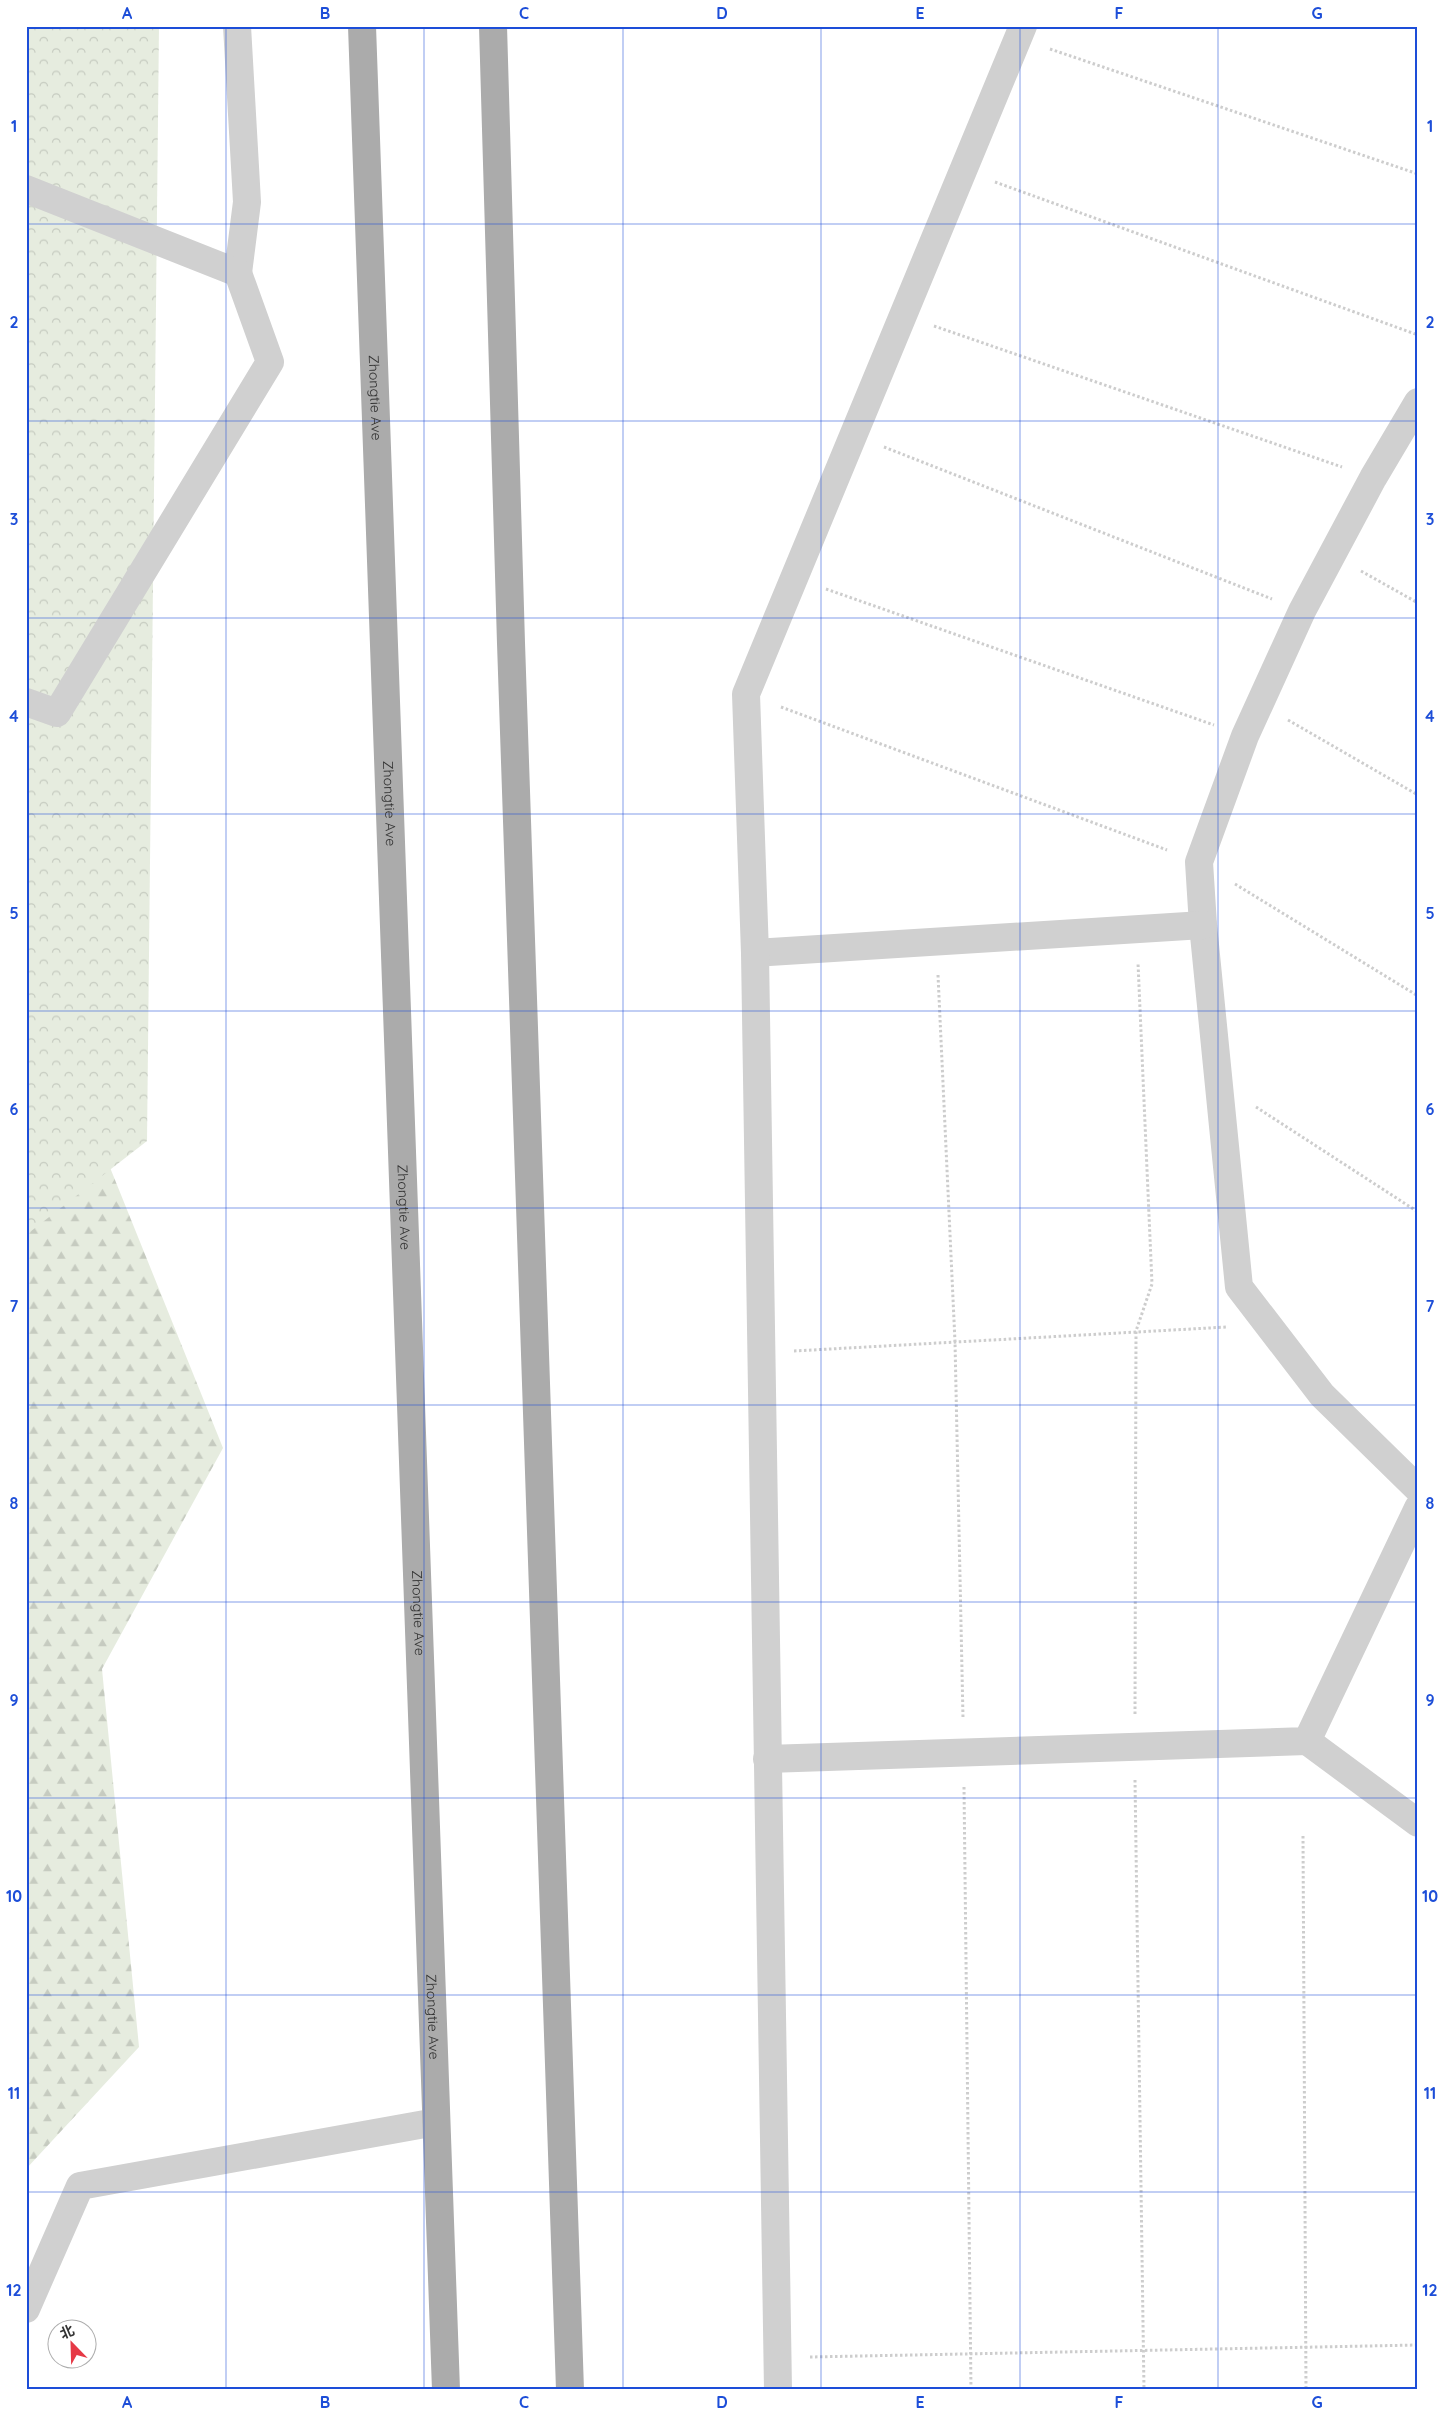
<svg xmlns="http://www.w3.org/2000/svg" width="1444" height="2416" font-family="Quicksand,'Noto Sans SC',sans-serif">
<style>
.forest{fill:url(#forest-firs)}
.park{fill:url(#park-crowns)}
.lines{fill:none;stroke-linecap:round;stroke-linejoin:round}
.path{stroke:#cdcdcd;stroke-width:3;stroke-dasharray:2.5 2.5;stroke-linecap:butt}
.minor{stroke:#d0d0d0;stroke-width:28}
.major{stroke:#ababab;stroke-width:28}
.grid{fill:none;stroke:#1d4ed8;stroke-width:1;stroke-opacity:0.55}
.labels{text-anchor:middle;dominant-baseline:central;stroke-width:5;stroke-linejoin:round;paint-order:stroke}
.street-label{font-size:14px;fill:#333;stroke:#fff}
.neatline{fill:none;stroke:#1d4ed8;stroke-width:2}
.grid-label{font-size:16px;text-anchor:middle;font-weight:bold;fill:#1d4ed8}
</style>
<defs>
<pattern id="forest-firs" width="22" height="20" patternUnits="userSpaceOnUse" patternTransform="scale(1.25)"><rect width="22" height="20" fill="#e6ecdf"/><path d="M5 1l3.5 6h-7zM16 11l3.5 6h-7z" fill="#c6cbc0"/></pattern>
<pattern id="park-crowns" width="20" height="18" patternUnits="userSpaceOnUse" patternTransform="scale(1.25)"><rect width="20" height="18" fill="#e6ecdf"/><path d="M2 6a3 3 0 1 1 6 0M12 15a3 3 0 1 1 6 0" fill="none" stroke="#c6cbc0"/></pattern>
</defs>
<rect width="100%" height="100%" fill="#fff"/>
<path class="forest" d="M26 1084 82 1098 223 1448 102 1669 139 2047 26 2169Z"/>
<path class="park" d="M26 26H159L147 1141 26 1235Z"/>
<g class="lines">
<g class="path">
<path d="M1050 49 1418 174"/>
<path d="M995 182 1418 335"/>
<path d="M934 326 1342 467"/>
<path d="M884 447 1272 599"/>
<path d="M1361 571 1418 603"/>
<path d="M826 589 1214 725"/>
<path d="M781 707 1167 850"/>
<path d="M1288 720 1418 795"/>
<path d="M1235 884 1418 996"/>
<path d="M938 975 955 1342 963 1718"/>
<path d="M1256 1107 1418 1212"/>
<path d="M794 1351 1227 1327"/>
<path d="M1135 1714 1136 1331 1152 1284 1138 963"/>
<path d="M1135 1780 1144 2390"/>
<path d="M964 1787 971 2390"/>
<path d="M1303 1836 1306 2390"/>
<path d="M810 2357 1418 2345"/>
</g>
<g class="minor">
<path d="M237 26 247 202 238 273"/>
<path d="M26 189 238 273 270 362 57 713 26 702"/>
<path d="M1418 402 1373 478 1302 611 1245 736 1199 862 1203 925 1239 1287 1322 1395 1418 1489"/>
<path d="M755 953 1203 925"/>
<path d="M1307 1741 1418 1823"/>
<path d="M767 1759 1307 1741 1418 1508"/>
<path d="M26 2309 80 2186 436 2122"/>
<path d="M778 2390 755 953 746 694 1023 26"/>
</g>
<g class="major">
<path id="s1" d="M362 26 446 2390"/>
<path d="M493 26 511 643 570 2390"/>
</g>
</g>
<path class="grid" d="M226 26V2390M424 26V2390M623 26V2390M821 26V2390M1020 26V2390M1218 26V2390M26 224H1418M26 421H1418M26 618H1418M26 814H1418M26 1011H1418M26 1208H1418M26 1405H1418M26 1602H1418M26 1798H1418M26 1995H1418M26 2192H1418"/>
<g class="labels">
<g class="street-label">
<text stroke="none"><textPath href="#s1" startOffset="372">Zhongtie Ave</textPath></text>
<text stroke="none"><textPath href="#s1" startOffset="778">Zhongtie Ave</textPath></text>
<text stroke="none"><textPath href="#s1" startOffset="1182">Zhongtie Ave</textPath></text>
<text stroke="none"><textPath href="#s1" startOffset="1588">Zhongtie Ave</textPath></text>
<text stroke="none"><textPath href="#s1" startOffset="1992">Zhongtie Ave</textPath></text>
</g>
</g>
<rect width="1444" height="2416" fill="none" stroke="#ffffff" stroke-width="55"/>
<g transform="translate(72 2344) rotate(337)"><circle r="24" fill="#ffffff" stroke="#adadad"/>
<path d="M0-4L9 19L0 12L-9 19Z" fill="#e63946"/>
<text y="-8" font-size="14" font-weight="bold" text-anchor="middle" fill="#333333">北</text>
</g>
<rect x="28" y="28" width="1388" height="2360" class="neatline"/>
<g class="grid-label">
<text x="127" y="19">A</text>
<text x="325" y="19">B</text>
<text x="524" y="19">C</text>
<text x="722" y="19">D</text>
<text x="920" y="19">E</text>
<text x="1119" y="19">F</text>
<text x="1317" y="19">G</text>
<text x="14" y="132">1</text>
<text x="1430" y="132">1</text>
<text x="14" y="328">2</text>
<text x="1430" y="328">2</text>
<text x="14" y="525">3</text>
<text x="1430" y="525">3</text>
<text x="14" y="722">4</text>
<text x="1430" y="722">4</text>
<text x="14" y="919">5</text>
<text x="1430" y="919">5</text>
<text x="14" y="1115">6</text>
<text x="1430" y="1115">6</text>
<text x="14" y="1312">7</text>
<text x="1430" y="1312">7</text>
<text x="14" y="1509">8</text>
<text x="1430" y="1509">8</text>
<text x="14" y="1706">9</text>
<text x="1430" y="1706">9</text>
<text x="14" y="1902">10</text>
<text x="1430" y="1902">10</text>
<text x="14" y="2099">11</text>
<text x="1430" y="2099">11</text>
<text x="14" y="2296">12</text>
<text x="1430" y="2296">12</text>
<text x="127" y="2408">A</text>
<text x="325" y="2408">B</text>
<text x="524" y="2408">C</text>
<text x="722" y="2408">D</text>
<text x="920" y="2408">E</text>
<text x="1119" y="2408">F</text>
<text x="1317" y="2408">G</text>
</g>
</svg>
